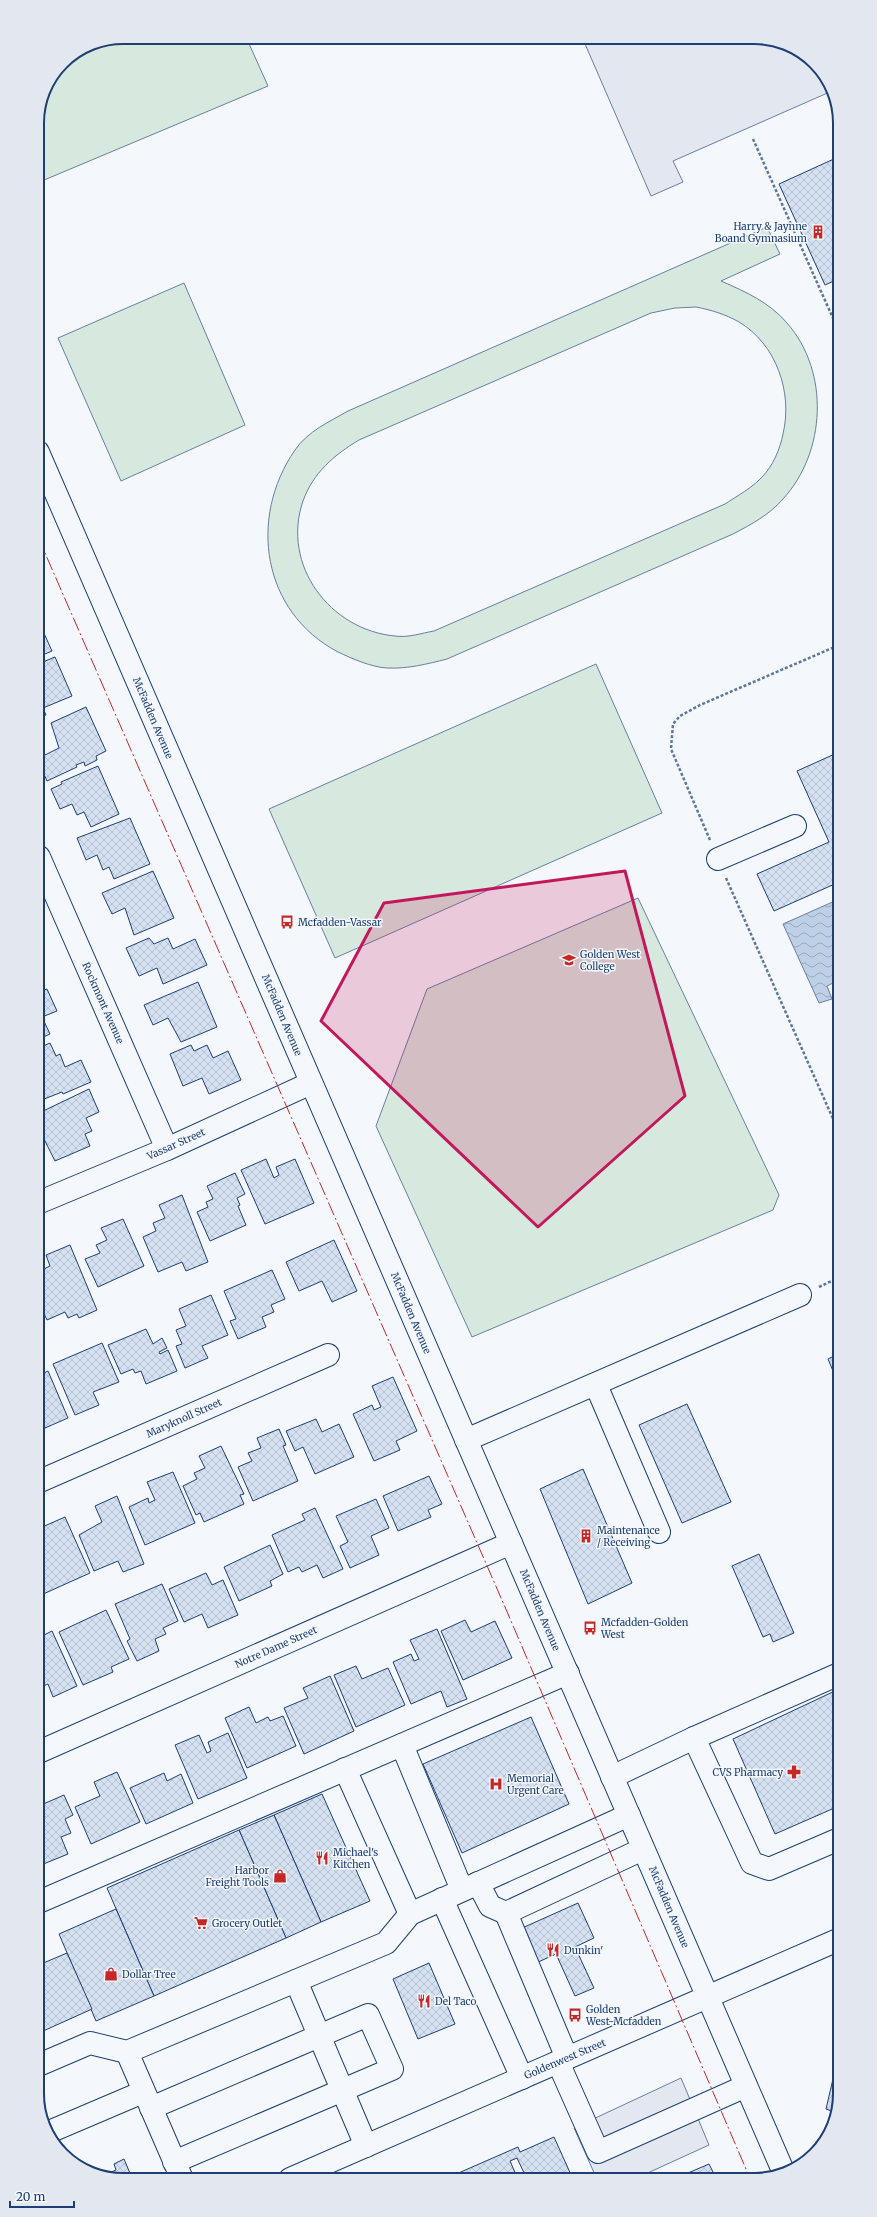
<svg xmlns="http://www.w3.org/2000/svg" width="877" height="2217" font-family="Merriweather,serif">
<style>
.garden{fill:#d7e8df;stroke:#687fa3;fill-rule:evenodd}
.parking{fill:#e3e8f0;stroke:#687fa3}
.water{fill:url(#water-waves);stroke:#687fa3}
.building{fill:url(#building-cross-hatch);stroke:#1d3f73}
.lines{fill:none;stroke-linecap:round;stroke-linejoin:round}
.minor-casing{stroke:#1d3f73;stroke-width:24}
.major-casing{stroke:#1d3f73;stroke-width:24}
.path{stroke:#5e769c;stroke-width:2.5;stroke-dasharray:3 2;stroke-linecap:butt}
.minor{stroke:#f4f7fb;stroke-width:22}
.major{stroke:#f4f7fb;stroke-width:22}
.power{stroke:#c62828;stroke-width:1;stroke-dasharray:14 3 2 3;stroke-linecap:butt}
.marked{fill:#c2185b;fill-opacity:0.2;stroke:#c2185b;stroke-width:3;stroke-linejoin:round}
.labels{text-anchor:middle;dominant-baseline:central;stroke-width:3;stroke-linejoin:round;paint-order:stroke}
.poi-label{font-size:10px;fill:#1d3f73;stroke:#f4f7fb;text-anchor:start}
.street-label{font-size:10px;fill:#1d3f73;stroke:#f4f7fb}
.rim{fill:none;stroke:#1d3f73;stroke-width:2}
</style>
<defs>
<pattern id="water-waves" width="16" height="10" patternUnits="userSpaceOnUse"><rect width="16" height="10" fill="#bed0e5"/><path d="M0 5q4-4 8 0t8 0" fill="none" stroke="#9aaabe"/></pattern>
<pattern id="building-cross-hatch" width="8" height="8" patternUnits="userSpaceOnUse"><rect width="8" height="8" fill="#d5e0f0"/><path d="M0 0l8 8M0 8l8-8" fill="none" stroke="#b6c1d1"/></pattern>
</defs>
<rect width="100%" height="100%" fill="#f4f7fb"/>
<g class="garden">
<path d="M123 37H246L268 86 37 183C37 129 31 71 90 44 99 39 113 39 123 37Z"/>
<path d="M767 227 780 254 721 281C746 292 769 302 787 323 830 372 826 452 783 499 769 515 752 524 733 534L447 659C427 664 408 669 387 668 371 667 353 659 338 652 262 612 248 518 295 450 308 431 329 422 348 411ZM696 307C711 310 725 314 739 322 776 344 793 392 783 434 780 449 773 466 762 477 752 488 737 496 725 504L434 631C422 633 408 638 395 636 330 630 281 565 303 501 313 473 334 455 359 440L651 313 675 308Z"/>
<path d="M184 283 245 425 121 481 58 338Z"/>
<path d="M596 664 662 813 335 958 269 809Z"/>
<path d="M638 898 779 1195 773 1210 472 1337 376 1126 427 989Z"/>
</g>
<g class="parking">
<path d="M582 37H760L807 55 832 91 673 161 683 182 651 196Z"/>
<path d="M681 2078 709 2145 641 2176 596 2177 574 2128Z"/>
</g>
<path class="water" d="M837 900V981L827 986 832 999 819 1003 783 924Z"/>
<g class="building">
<path d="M836 158V280L825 285 779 184Z"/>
<path d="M38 620 52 651 38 657Z"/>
<path d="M55 657 72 696 43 708 46 715 38 718V664Z"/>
<path d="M86 707 106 751 96 756 97 760 85 766 84 762 76 765 77 767 47 781 39 763V758L59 748 51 723Z"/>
<path d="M837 753V883L774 911 757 874 829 842 797 771Z"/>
<path d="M98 766 119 814 91 827 84 812 77 815 72 804 60 809 51 789 62 784 61 782Z"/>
<path d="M130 818 150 864 114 879 109 867 103 870 97 855 86 860 77 838Z"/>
<path d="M153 871 174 918 134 935 125 908 112 914 102 893Z"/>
<path d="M149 938 154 944 168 938 173 949 195 939 207 965 163 984 157 968 139 976 126 948Z"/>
<path d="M198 982 217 1027 181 1042 168 1018 153 1025 144 1005Z"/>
<path d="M47 989 57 1011 42 1017 50 1034 39 1039V992Z"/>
<path d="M50 1043 56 1056 60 1054 65 1067 81 1060 91 1082 63 1094 62 1092 39 1101V1048Z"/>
<path d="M191 1045 194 1051 207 1045 213 1058 228 1051 241 1080 209 1094 202 1078 183 1086 170 1054Z"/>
<path d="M89 1089 99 1112 86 1118 92 1131 85 1134 90 1146 55 1161 39 1129V1113Z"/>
<path d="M266 1159 274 1178 279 1175 276 1167 295 1159 314 1203 265 1224 241 1170Z"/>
<path d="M235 1173 245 1194 237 1198 240 1205 238 1206 246 1225 210 1241 197 1212 208 1207 206 1202 213 1199 207 1186Z"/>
<path d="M182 1195 208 1262 186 1271 182 1262 158 1272 143 1237 156 1231 153 1223 165 1218 159 1205Z"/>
<path d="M123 1219 144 1266 98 1287 85 1259 100 1253 96 1245 107 1240 101 1228Z"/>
<path d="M334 1240 357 1291 332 1302 322 1281 299 1291 286 1262Z"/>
<path d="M70 1245 97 1310 79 1318 77 1314 68 1318 65 1312 47 1320 40 1305V1271L50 1266 46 1255Z"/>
<path d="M272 1270 285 1299 271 1305 274 1312 262 1317 266 1327 238 1339 230 1321 236 1319 224 1291Z"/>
<path d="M211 1295 228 1335 202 1346 208 1358 185 1368 176 1346 182 1344 176 1330 186 1326 179 1309Z"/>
<path d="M146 1329 153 1344 162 1338 167 1348 159 1352 160 1354 168 1350 177 1371 146 1384 141 1371 135 1373 133 1369 121 1374 108 1345Z"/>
<path d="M102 1343 119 1382 93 1392 99 1405 75 1415 53 1364Z"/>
<path d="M838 1354V1383L828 1359Z"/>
<path d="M48 1371 68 1418 45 1428 40 1417V1375Z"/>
<path d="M393 1377 417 1431 396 1441 400 1450 374 1461 353 1414 372 1405 374 1410 381 1407 372 1386Z"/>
<path d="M687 1404 731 1502 682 1523 639 1425Z"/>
<path d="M316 1419 322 1432 339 1424 354 1457 315 1474 303 1447 295 1451 286 1431Z"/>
<path d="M279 1429 286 1445 283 1446 298 1481 253 1501 238 1467 252 1461 248 1453 261 1448 257 1438Z"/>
<path d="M221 1446 244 1494 240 1495 244 1504 204 1522 200 1513 196 1515 183 1486 197 1479 194 1473 205 1468 199 1456Z"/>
<path d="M583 1469 632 1583 588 1604 540 1489Z"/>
<path d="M173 1472 195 1523 145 1545 129 1507 148 1498 149 1503 155 1500 147 1482Z"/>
<path d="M429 1476 442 1504 428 1510 431 1517 398 1531 383 1496Z"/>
<path d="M117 1496 144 1564 123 1572 118 1561 94 1571 79 1535 102 1522 95 1506Z"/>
<path d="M376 1499 389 1528 371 1536 379 1555 350 1568 340 1546 348 1542 336 1516Z"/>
<path d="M315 1508 343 1569 323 1578 317 1565 302 1572 299 1567 288 1572 272 1535 305 1520 302 1514Z"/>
<path d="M65 1517 90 1573 41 1595 40 1541 44 1540 40 1528Z"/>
<path d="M270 1545 283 1574 270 1581 272 1586 239 1601 224 1567Z"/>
<path d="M759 1554 794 1633 773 1642 770 1634 763 1637 732 1566Z"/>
<path d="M206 1573 212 1585 223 1580 238 1615 208 1628 202 1614 184 1622 169 1589Z"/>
<path d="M162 1584 178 1621 163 1628 166 1634 155 1639 159 1651 137 1661 127 1641 130 1639 115 1604Z"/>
<path d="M106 1610 129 1659 111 1667 113 1672 83 1685 59 1632Z"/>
<path d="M465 1620 471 1632 495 1621 512 1658 463 1680 441 1631Z"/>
<path d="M437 1629 467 1699 447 1707 441 1691 411 1704 393 1662 411 1654 414 1661 419 1659 410 1640Z"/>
<path d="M52 1631 77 1686 53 1697 48 1684 41 1687 40 1637Z"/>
<path d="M356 1666 362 1679 388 1668 405 1705 356 1727 334 1675Z"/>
<path d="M330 1676 354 1731 304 1754 284 1708 308 1698 303 1688Z"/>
<path d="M839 1689V1806L775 1834 733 1739Z"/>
<path d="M249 1707 256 1723 268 1717 270 1721 283 1716 296 1746 247 1768 225 1718Z"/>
<path d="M531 1717 569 1804 462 1853 423 1764Z"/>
<path d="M228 1733 247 1778 198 1799 175 1745 199 1735 207 1753 211 1751 208 1742Z"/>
<path d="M117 1772 140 1822 91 1844 75 1807 100 1796 94 1782Z"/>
<path d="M164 1773 167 1781 181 1774 193 1803 146 1824 130 1788Z"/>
<path d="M322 1794 370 1901 321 1922 274 1815Z"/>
<path d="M64 1795 73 1815 65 1819 71 1833 61 1837 68 1854 41 1865V1819L45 1817 41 1805Z"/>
<path d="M274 1815 321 1922 286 1938 239 1830Z"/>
<path d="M239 1830 286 1938 154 1996 107 1888Z"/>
<path d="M578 1903 594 1938 575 1947 594 1988 575 1996 556 1954 536 1963 520 1929Z"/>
<path d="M116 1909 154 1996 96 2021 59 1934Z"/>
<path d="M67 1953 92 2009 41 2032V1964Z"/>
<path d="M429 1963 455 2024 418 2039 393 1979Z"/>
<path d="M836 2066 840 2067V2094L834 2112 826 2109Z"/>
<path d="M554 2137 572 2177H526L517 2158 510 2161 517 2177 447 2178 518 2147 520 2152Z"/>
<path d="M124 2159 132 2178 116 2179 104 2175 116 2170 114 2164Z"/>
<path d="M709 2164 715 2176H681Z"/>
</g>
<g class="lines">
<g class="minor-casing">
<g id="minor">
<path d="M38 452 784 2173"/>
<path d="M39 857 167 1149"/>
<path d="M718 859 795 826"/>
<path d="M40 1202 167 1149 311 1083"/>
<path d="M596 1385 659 1532"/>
<path d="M466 1440 800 1295"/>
<path d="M40 1481 328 1355"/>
<path d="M694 1738 752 1863 769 1869 839 1839"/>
<path d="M402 1745 462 1890"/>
<path d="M41 1751 511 1543"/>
<path d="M345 1769 410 1914"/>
<path d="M612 1777 694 1738 839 1674"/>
<path d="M478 1883 490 1906 506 1913"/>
<path d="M442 1899 522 2078"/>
<path d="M41 1901 568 1673"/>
<path d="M296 1981 366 2146"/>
<path d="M127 2052 182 2179"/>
<path d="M567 2058 506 1913 643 1849"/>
<path d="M558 2062 598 2152 746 2086"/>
<path d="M41 2064 90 2043 127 2052 386 1943 410 1914 629 1815"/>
<path d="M151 2108 368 2015 392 2069 174 2162"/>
<path d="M49 2132 143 2092"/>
</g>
</g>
<g class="major-casing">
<path id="major" d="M290 2179 840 1939"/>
</g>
<g class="path">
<path d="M753 139 836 325"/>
<path d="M710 840 671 749 673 724 680 716 700 705 837 646"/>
<path d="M726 878 838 1130"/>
<path d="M819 1287 838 1278"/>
</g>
<use href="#minor" class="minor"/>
<use href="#major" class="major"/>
<path class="power" d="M38 537 505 1607 749 2176"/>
</g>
<path class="marked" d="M625 871 685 1096 538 1227 321 1021 384 903Z"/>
<defs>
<g id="building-bare" transform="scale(1.08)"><path d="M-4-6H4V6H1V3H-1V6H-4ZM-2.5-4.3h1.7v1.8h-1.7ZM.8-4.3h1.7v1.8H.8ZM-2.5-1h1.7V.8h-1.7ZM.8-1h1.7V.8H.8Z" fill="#c62828" stroke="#f4f7fb" stroke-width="2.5" paint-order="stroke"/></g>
<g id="bus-bare" transform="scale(1.08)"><path d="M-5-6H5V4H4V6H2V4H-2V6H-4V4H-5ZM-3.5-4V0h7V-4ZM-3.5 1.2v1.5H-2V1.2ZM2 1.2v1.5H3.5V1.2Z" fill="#c62828" stroke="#f4f7fb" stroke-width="2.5" paint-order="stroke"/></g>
<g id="university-bare" transform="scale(1.08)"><path d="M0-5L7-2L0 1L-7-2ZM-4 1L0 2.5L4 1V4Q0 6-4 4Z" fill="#c62828" stroke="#f4f7fb" stroke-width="2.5" paint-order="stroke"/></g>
<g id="pharmacy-bare" transform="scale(1.08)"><path d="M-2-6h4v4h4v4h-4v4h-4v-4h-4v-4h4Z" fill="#c62828" stroke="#f4f7fb" stroke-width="2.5" paint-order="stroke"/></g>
<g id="hospital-bare" transform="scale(1.08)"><path d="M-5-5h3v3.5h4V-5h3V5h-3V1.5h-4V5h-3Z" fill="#c62828" stroke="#f4f7fb" stroke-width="2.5" paint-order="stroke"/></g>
<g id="restaurant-bare" transform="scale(1.08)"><path d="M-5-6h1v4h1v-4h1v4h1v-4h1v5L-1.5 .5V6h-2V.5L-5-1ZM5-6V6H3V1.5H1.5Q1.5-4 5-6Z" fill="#c62828" stroke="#f4f7fb" stroke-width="2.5" paint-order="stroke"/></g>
<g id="shop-bare" transform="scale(1.08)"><path d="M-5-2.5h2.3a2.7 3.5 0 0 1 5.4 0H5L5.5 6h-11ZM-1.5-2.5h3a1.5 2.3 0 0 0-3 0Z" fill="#c62828" stroke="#f4f7fb" stroke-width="2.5" paint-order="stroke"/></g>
<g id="supermarket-bare" transform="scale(1.08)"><path d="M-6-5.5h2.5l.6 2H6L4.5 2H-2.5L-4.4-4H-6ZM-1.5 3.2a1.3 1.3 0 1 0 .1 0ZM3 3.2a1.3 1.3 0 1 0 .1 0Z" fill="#c62828" stroke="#f4f7fb" stroke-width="2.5" paint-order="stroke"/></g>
</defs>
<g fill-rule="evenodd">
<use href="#building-bare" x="818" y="232"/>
<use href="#bus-bare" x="287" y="922"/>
<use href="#university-bare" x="569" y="960"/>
<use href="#building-bare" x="586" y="1536"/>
<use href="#bus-bare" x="590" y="1628"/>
<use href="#pharmacy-bare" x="794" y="1772"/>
<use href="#hospital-bare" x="496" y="1784"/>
<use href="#restaurant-bare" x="322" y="1858"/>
<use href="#shop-bare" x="280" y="1876"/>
<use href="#supermarket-bare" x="201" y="1923"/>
<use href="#restaurant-bare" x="553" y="1950"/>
<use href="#shop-bare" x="111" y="1974"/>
<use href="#restaurant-bare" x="424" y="2001"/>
<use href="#bus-bare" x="575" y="2015"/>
</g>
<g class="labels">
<g class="poi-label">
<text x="807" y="226" text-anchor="end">Harry &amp; Jaynne<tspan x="807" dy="12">Boand Gymnasium</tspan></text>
<text x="298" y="922">Mcfadden-Vassar</text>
<text x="580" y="954">Golden West<tspan x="580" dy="12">College</tspan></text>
<text x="597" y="1530">Maintenance<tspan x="597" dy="12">/ Receiving</tspan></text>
<text x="601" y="1622">Mcfadden-Golden<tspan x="601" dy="12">West</tspan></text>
<text x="783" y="1772" text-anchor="end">CVS Pharmacy</text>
<text x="507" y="1778">Memorial<tspan x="507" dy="12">Urgent Care</tspan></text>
<text x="333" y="1852">Michael's<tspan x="333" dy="12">Kitchen</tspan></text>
<text x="269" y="1870" text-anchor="end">Harbor<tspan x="269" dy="12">Freight Tools</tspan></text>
<text x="212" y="1923">Grocery Outlet</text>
<text x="564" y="1950">Dunkin'</text>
<text x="122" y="1974">Dollar Tree</text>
<text x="435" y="2001">Del Taco</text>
<text x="586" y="2009">Golden<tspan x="586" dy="12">West-Mcfadden</tspan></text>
</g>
<g class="street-label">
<text transform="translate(153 718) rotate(67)">McFadden Avenue</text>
<text transform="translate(103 1003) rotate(66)">Rockmont Avenue</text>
<text transform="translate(282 1015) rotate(67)">McFadden Avenue</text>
<text transform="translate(176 1144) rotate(-24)">Vassar Street</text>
<text transform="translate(411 1313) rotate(67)">McFadden Avenue</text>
<text transform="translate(184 1418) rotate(-24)">Maryknoll Street</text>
<text transform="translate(540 1610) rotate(67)">McFadden Avenue</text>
<text transform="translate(276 1647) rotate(-24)">Notre Dame Street</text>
<text transform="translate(669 1907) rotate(67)">McFadden Avenue</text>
<text transform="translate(565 2059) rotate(-23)">Goldenwest Street</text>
</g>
</g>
<path d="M0 0H877V2217H0ZM123 44H754A79 79 0 0 1 833 123V2094A79 79 0 0 1 754 2173H123A79 79 0 0 1 44 2094V123A79 79 0 0 1 123 44Z" fill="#e3e8f0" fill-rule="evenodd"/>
<path class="rim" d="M123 44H754A79 79 0 0 1 833 123V2094A79 79 0 0 1 754 2173H123A79 79 0 0 1 44 2094V123A79 79 0 0 1 123 44Z"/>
<path d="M10 2201v6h64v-6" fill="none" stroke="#1d3f73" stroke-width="2"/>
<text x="16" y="2201" font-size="12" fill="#1d3f73" stroke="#f4f7fb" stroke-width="3" paint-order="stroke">20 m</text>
</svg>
